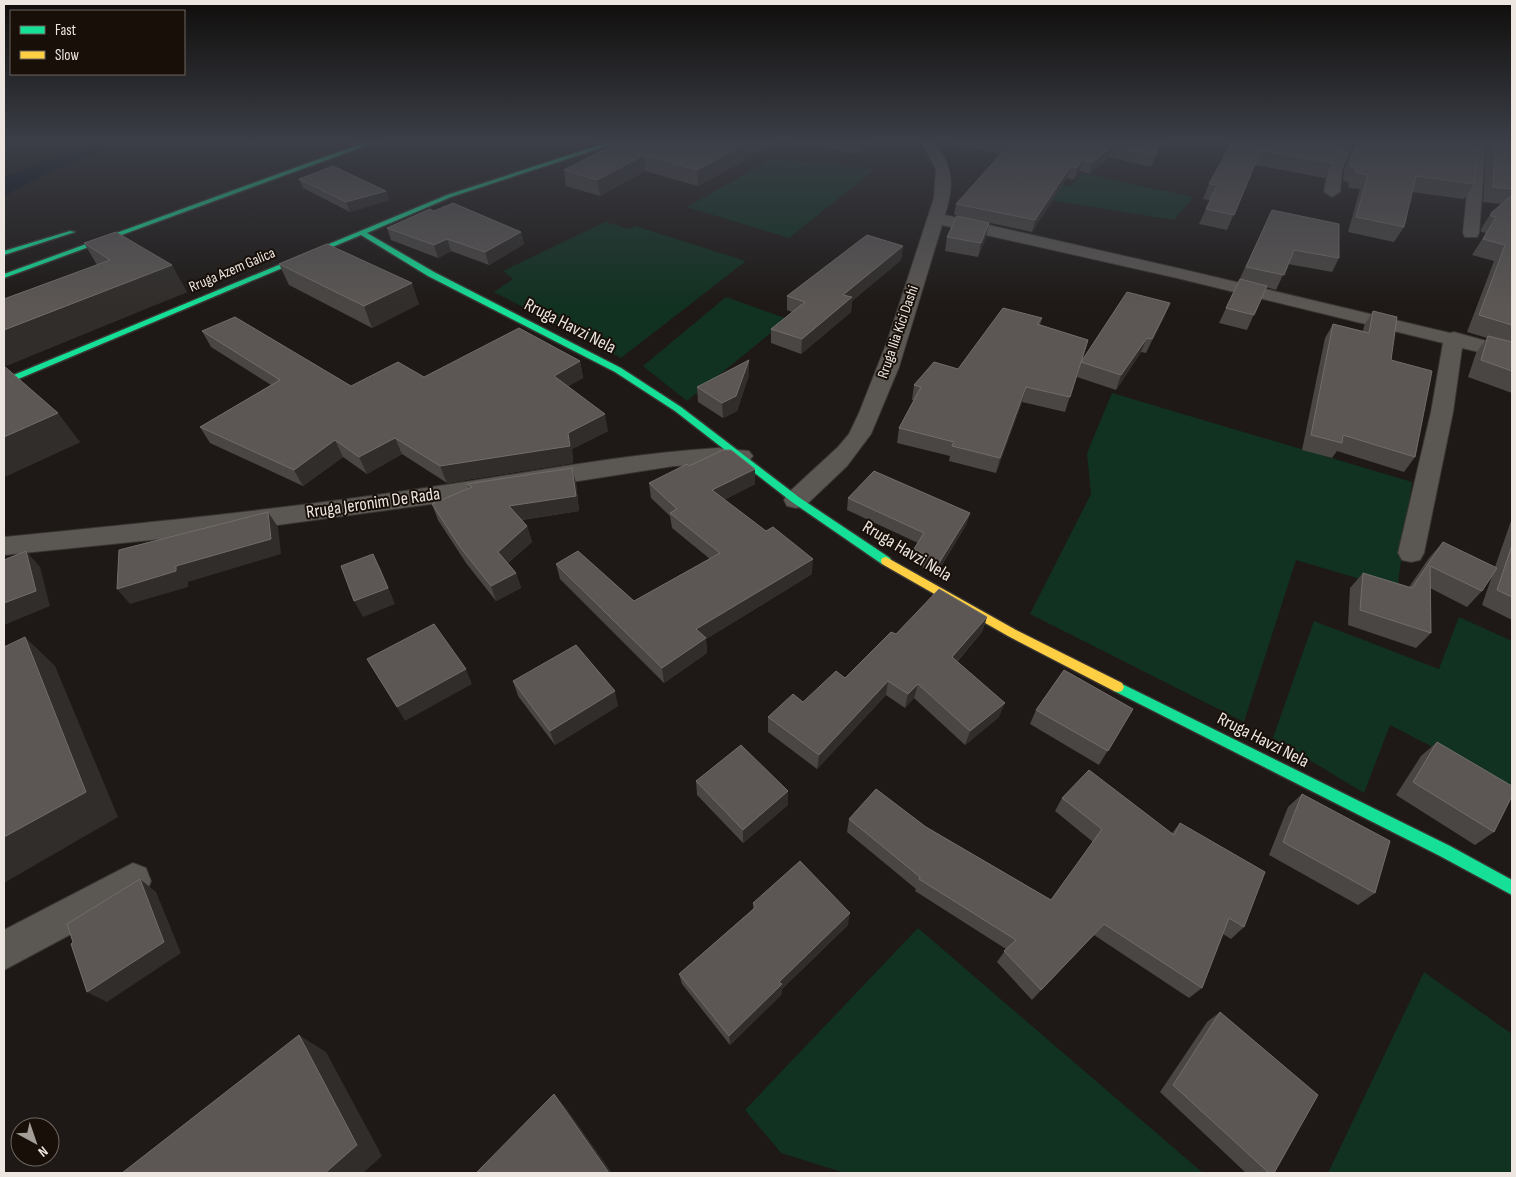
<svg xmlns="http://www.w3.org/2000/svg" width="1516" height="1177" font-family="'Sofia Sans Condensed',sans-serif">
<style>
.green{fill:#113121}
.water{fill:#030d18}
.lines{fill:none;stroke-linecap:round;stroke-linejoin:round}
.street-casing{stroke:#393532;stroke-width:2}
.fast-casing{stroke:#393532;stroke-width:3}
.slow-casing{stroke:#393532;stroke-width:3}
.street{fill:#5b5753;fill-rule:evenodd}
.fast{fill:#16e098;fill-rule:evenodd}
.slow{fill:#ffcf43;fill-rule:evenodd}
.wall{fill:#4a4643}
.shaded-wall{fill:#312d2a}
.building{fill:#5c5754;stroke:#726d6a}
.labels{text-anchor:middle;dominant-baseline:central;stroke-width:4;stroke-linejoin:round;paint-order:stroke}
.far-street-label{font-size:15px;fill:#ece5e0;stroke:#180f09}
.street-label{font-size:18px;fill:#ece5e0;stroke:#180f09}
</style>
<rect width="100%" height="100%" fill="#1e1916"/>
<g class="green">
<path d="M772 159 875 169 789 238 687 207Z"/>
<path d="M1081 173 1193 197 1174 220 1012 194 1029 178 1072 186Z"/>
<path d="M605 222 630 229 635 226 746 261 621 358 494 292 513 279 503 271Z"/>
<path d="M726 297 788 319 687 401 643 366Z"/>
<path d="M1112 393 1412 482 1397 590 1296 560 1244 722 1030 614 1091 494 1087 453Z"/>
<path d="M1459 617 1512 641V788L1390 725 1364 793 1273 738 1314 621 1439 669Z"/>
<path d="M918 928 1203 1173H845L781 1153 745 1110Z"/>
<path d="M1424 972 1512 1034V1173H1328Z"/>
</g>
<path class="water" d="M99 142H129L95 153 53 170 4 196V177Z"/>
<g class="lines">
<g class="street-casing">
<g id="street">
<path d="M921 142H935C954 169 954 185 945 215L1177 268 1450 333 1454 332 1512 348V360L1462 348 1453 412 1424 553 1420 560 1411 562 1402 560 1398 553 1431 412 1443 343 1177 278 942 225 899 367 871 434 847 466 805 506 796 508 787 506 784 500 787 494 838 447 849 434 859 413 887 342 934 198 936 169Z"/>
<path d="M1340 142H1354L1342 170 1340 192 1332 197 1324 192 1328 170Z"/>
<path d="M1472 142H1486L1479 233 1477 237H1465L1463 233Z"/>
<path d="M718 448 749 451 753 456 749 461 741 463 674 466 424 505 220 533 4 555V537C145 523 285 509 425 488 523 474 620 454 718 448Z"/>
<path d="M133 863 146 868 151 881 146 894 4 970V930Z"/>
</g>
</g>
<g class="fast-casing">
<g id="fast">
<path d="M366 142H376L4 278V274Z"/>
<path d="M609 142H619L451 197 367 233 434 272 621 368 681 407 800 498 890 558 891 561 890 564H882L792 502 675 411 615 372 428 276 361 235 4 385V379L447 195Z"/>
<path d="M70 231 75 232 4 255V251Z"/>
<path d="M1118 682 1450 846 1512 880V895L1440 856 1114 691 1112 687 1114 683Z"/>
</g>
</g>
<g class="slow-casing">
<path id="slow" d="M886 557 1016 630 1122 683 1124 687 1122 691 1118 692 1114 691 1008 636 882 564 881 561 882 558Z"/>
</g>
<use href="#street" class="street"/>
<use href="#fast" class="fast"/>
<use href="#slow" class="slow"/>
</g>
<g class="wall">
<path d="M619 142H772L771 146 698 186 645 171 600 196 566 186 564 170Z"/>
<path d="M795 142H873L857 154Z"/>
<path d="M957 142H1162L1151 167 1109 157 1089 174 1080 171 1074 180 1067 178 1032 232 954 215 956 204 1000 154 956 146Z"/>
<path d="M1232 142 1332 163 1325 178 1255 165 1227 230 1199 224 1210 200 1203 199 1209 184Z"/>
<path d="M1356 142H1477L1474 184 1464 199 1412 192 1404 227 1394 242 1348 232 1360 189 1349 188 1348 182 1343 181 1344 170Z"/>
<path d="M1487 142H1512V393L1468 377 1476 353 1487 338 1467 332 1494 261 1472 255 1486 233 1481 232V229L1491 213 1502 204 1483 202Z"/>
<path d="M299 179 386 191 389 200 350 212 303 188Z"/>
<path d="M1272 210 1339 258 1332 272 1288 264 1276 290 1266 287 1247 330 1219 323Z"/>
<path d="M434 211 521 232 524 244 489 265 451 251 438 258 391 240 387 228Z"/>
<path d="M989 223 986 237 978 257 945 251 947 237Z"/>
<path d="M84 243 187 292 4 366 80 442 4 477V299L97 265Z"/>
<path d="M903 246 901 260 852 301 851 312 801 354 771 343V329L792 312 787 310V296Z"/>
<path d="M279 264 419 304 372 328 289 285Z"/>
<path d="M1170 303 1164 317 1146 353 1141 352 1116 390 1077 377 1081 362Z"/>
<path d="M1373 311 1391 360 1415 457 1404 472 1337 451 1332 458 1302 450 1325 338 1333 324 1363 331 1364 326Z"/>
<path d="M1042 318 1040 325 1088 340 1065 412 1022 402 996 473 949 461 950 456 897 443 899 428 914 400H912L914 385 958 369Z"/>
<path d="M202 331 351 386 424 377 580 361 583 378 568 386 608 431 572 449 573 463 447 483 402 454 367 474 343 457 303 486 210 443 200 427 271 385 211 347Z"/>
<path d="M749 375 737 411 723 418 698 402 697 387Z"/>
<path d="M689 466 755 484 724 500 812 574 706 639 707 653 664 683 560 579 556 564 634 601 710 559 672 528 670 516 651 498 649 483Z"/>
<path d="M576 483 579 511 522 520 527 526 532 542 508 563 516 573 521 588 496 601 466 563 438 520 432 504 469 489 467 484Z"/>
<path d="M848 498 970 513 966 525 936 575 911 561 914 549 918 543 847 510Z"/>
<path d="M1512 518V620L1482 605 1492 576 1482 591 1467 607 1430 588 1431 633 1416 648 1348 625 1350 588 1363 573 1409 587 1429 558 1443 542 1495 567Z"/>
<path d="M987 617 982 632 957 662 999 717 965 745 914 698 905 708 886 695 817 769 768 732V717L803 702 845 678 896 634Z"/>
<path d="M513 681 618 706 555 745 518 696Z"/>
<path d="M1133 709 1099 765 1030 724 1036 710Z"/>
<path d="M1437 742 1494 832 1475 845 1396 795 1421 756Z"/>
<path d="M696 781 788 791V805L743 843 697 795Z"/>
<path d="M1302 794 1375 893 1358 905 1269 855 1288 807Z"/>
<path d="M1062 798 1172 833 1180 823 1244 927 1231 939 1223 934 1202 988 1189 998 1094 935 1032 1000 997 962 1006 949 915 891 916 889 847 832 849 819 926 827 1051 900 1093 842 1055 811Z"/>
<path d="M753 903 848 925 782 989 781 995 730 1045 682 984 679 974 753 909Z"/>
<path d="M1220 1012 1274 1173H1246L1160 1092 1207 1022Z"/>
</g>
<g class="shaded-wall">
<path d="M749 142H772L771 146 698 186 697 170Z"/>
<path d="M862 142H873L857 154 858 145Z"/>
<path d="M1161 142H1162L1151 167 1155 156Z"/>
<path d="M1112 146 1109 157 1089 174 1092 163Z"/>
<path d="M644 155 645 171 600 196 597 180Z"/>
<path d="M1083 160 1080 171 1074 180 1077 168Z"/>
<path d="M1070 167 1067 178 1032 232 1035 220Z"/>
<path d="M386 191 389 200 350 212 346 202Z"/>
<path d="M989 223 986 237 978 257 981 243Z"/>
<path d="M521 232 524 244 489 265 485 252Z"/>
<path d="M447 239 451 251 438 258 434 245Z"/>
<path d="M903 246 901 260 852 301 851 312 801 354 802 339 843 295Z"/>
<path d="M172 265 187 292 4 367V330Z"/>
<path d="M412 283 419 304 372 328 364 306Z"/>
<path d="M1170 303 1164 317 1146 353 1152 339Z"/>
<path d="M1147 338 1141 352 1116 390 1121 375Z"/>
<path d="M749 360V375L737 411 723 418 722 403Z"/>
<path d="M580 361 583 378 557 392 554 376Z"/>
<path d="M1026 387 1022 402 996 473 1000 458Z"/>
<path d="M58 413 80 442 4 477V437Z"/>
<path d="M605 414 608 431 572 449 573 463 447 483 440 466 568 433Z"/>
<path d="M395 438 402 454 367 474 359 457Z"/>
<path d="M335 440 343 457 303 486 294 470Z"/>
<path d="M572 468 576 483 579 511 514 521 509 506Z"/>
<path d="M755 469V484L712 506V490Z"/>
<path d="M268 512 278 527 281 554 188 582V587L130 604 117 589 176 566Z"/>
<path d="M970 513 966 525 936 575 939 563Z"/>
<path d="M527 526 532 542 503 567 498 552Z"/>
<path d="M26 551 40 567 50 606 4 625V603Z"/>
<path d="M373 554 381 569 395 604 363 617 354 601Z"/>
<path d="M813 559 812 574 706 639 707 653 664 683 662 668 696 629Z"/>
<path d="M516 573 521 588 496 601 491 586Z"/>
<path d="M987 617 982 632 948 672 952 657Z"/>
<path d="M25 637 55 666 118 817 4 883V837Z"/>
<path d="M466 669 472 684 405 721 397 707Z"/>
<path d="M888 681 886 695 817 769 819 755Z"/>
<path d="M918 684 914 698 905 708 908 694Z"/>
<path d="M615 691 618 706 555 745 550 731Z"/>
<path d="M1005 703 999 717 965 745 970 731Z"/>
<path d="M788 791V805L743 843V830Z"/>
<path d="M140 879 156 892 181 953 107 1002 87 992Z"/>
<path d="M850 913 848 925 782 989 781 995 730 1045 729 1036 779 982Z"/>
<path d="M1104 924 1094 935 1032 1000 1041 990Z"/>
<path d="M299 1035 326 1052 382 1156 363 1173H325Z"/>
<path d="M554 1094 566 1108 612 1173H609Z"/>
</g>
<g class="building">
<path d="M619 142H749L697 170 644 155 597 180 564 170Z"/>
<path d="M842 142H862L858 145Z"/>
<path d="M996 142H1161L1155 156 1112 146 1092 163 1083 160 1077 168 1070 167 1035 220 956 204 1009 145Z"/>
<path d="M1232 142H1340L1332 163 1261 150 1234 215 1206 209 1217 185 1209 184Z"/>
<path d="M1357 142H1477L1474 184 1416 176 1404 227 1356 217 1368 175 1356 173 1355 167 1350 166 1351 156Z"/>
<path d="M1495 142H1512V189L1493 187Z"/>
<path d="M333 166 386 191 346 202 299 179Z"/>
<path d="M1512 195V325L1479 315 1505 245 1483 239 1496 217 1491 216V213Z"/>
<path d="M453 203 521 232 485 252 447 239 434 245 387 228 430 209 434 211Z"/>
<path d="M1272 210 1339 224V258L1294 250 1284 275 1246 267Z"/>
<path d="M957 216 989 223 981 243 947 237Z"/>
<path d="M116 232 172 265 4 330V299L110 260 84 243Z"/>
<path d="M867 235 903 246 843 295 852 297 802 339 771 329 805 302 787 296Z"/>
<path d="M327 244 412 283 364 306 279 264Z"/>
<path d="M1240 279 1267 286 1254 315 1226 308Z"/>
<path d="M1127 292 1170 303 1152 339 1147 338 1121 375 1081 362Z"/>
<path d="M1003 308 1042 318 1037 324 1088 340 1070 397 1026 387 1000 458 952 446 954 442 899 428 921 387 914 385 934 362 958 369Z"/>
<path d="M1373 311 1397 317 1391 360 1432 371 1415 457 1343 435 1342 443 1311 435 1333 324 1369 333Z"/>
<path d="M235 317 351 386 398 362 424 377 519 328 580 361 554 376 605 414 568 433 570 446 440 466 395 438 359 457 335 440 294 470 200 427 280 380 202 331Z"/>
<path d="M1488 336 1512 342V371L1481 360Z"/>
<path d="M749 360 736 396 722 403 697 387Z"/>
<path d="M4 366 58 413 4 437Z"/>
<path d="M723 450H731L755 469 712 490 766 531 773 527 813 559 696 629 706 638 662 668 556 564 578 551 634 601 720 553 670 513 677 509 649 483 687 464 689 466Z"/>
<path d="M572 468 576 496 509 506 527 526 498 552 516 573 491 586 460 547 432 504 472 487 467 484Z"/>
<path d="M874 471 970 513 939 563 914 549 924 533 848 498Z"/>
<path d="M268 512 271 539 176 566V571L117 589 119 550Z"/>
<path d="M1443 542 1497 568 1482 591 1430 566 1431 633 1360 610 1363 573 1412 588Z"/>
<path d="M1512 545V597L1497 590Z"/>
<path d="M26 551 36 591 4 603V560Z"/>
<path d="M373 554 388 588 354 601 341 566Z"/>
<path d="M939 589 987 617 952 657 1005 703 970 731 918 684 908 694 888 681 819 755 768 717 793 694 803 702 836 671 845 678 891 632 896 634Z"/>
<path d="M434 624 466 669 397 707 367 659Z"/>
<path d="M25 637 86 792 4 837V647Z"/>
<path d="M576 645 615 691 550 731 513 681Z"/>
<path d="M1064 670 1133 709 1108 751 1036 710Z"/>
<path d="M1437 742 1512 786V796L1494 832 1413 782Z"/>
<path d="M741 745 788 791 743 830 696 781Z"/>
<path d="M1089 770 1174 835 1180 823 1265 872 1244 927 1229 918 1202 988 1104 924 1041 990 1004 951 1016 940 919 879 920 877 849 819 876 789 926 827 1051 900 1102 829 1062 798Z"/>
<path d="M1302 794 1390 841 1375 893 1283 842Z"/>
<path d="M800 861 850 913 779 982 782 984 729 1036 679 974 756 907 753 903Z"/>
<path d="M140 879 164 942 87 992 71 944 73 942 67 924Z"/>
<path d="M1220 1012 1318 1095 1274 1173H1269L1173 1085Z"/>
<path d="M299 1035 357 1145 325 1173H122Z"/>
<path d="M554 1094 609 1173H476Z"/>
</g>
<linearGradient id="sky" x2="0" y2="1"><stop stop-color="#100e0c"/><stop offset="0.46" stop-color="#3b3e47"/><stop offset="1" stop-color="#3b3e47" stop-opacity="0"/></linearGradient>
<rect width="1516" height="307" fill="url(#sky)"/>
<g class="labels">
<g class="far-street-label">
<text transform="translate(232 270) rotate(-23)">Rruga Azem Galica</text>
<text transform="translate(898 332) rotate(-71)">Rruga Ilia Kici Dashi</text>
</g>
<g class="street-label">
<text transform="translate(570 326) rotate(27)">Rruga Havzi Nela</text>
<text transform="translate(373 503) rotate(-8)">Rruga Jeronim De Rada</text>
<text transform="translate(907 551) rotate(31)">Rruga Havzi Nela</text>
<text transform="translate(1263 740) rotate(27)">Rruga Havzi Nela</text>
</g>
</g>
<rect width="1516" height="1177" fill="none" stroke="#ece5e0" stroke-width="10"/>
<rect x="10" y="10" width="175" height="65" fill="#180f09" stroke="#6d655f"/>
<rect x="20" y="26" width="25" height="8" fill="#16e098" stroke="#6d655f"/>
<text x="55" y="35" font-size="15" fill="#ece5e0">Fast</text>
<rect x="20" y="51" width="25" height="8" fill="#ffcf43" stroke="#6d655f"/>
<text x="55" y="60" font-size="15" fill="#ece5e0">Slow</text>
<g transform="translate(35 1142) rotate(140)"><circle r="24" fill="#180f09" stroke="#6d655f"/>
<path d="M0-4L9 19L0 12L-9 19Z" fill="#a49e99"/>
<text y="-8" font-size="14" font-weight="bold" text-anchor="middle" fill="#ece5e0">N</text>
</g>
</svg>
